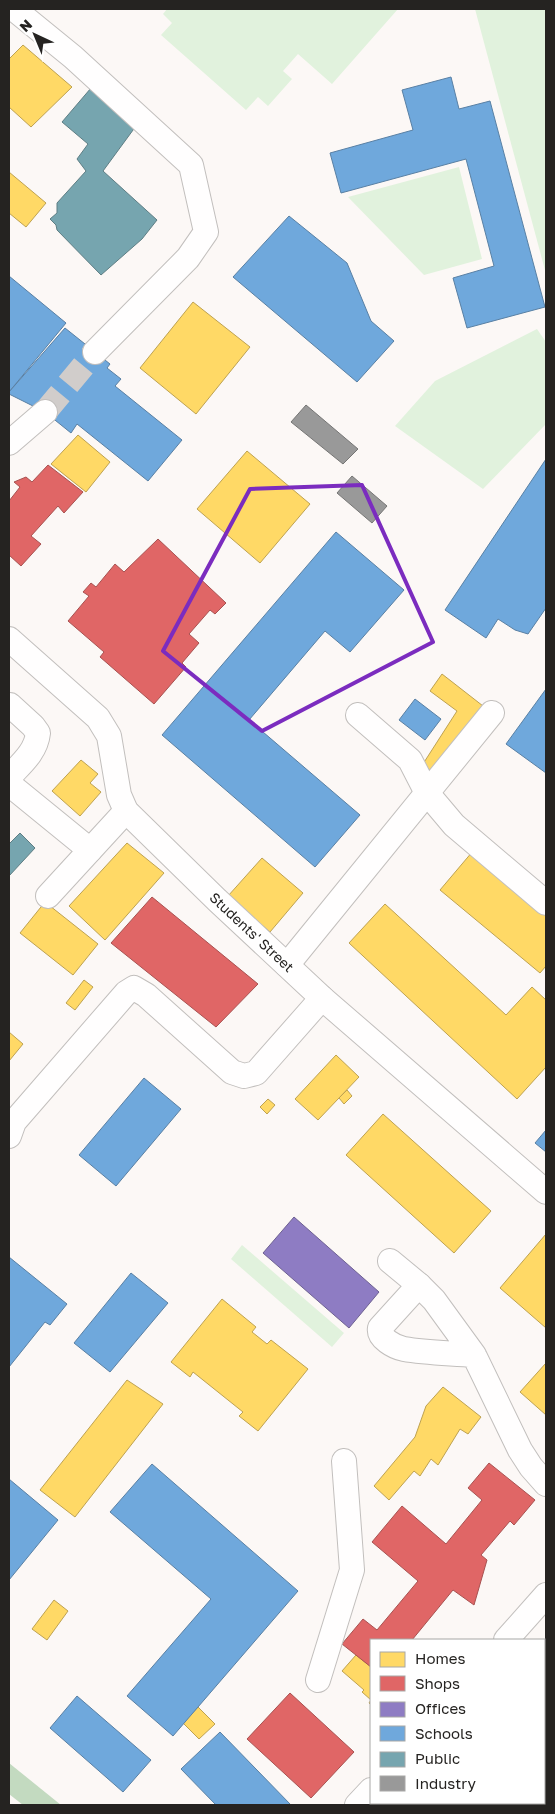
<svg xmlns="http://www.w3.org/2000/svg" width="555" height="1814" font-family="'Golos Text',sans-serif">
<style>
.green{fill:#e1f2dd}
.forest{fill:#c3dac0}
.homes{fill:#ffd966;stroke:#bea251}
.shops{fill:#e06666;stroke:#a85251}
.offices{fill:#8e7cc3;stroke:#6e6192}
.schools{fill:#6fa8dc;stroke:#5980a4}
.public{fill:#76a5af;stroke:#5e7e84}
.industry{fill:#999;stroke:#767675}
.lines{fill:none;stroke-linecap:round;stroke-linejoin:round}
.minor-tunnel{stroke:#d1cdcb;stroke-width:24;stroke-dasharray:24 12;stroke-linecap:butt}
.minor-casing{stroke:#c2bfbd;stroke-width:26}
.highway-casing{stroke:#c2bfbd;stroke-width:30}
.minor{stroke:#fffefe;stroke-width:24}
.highway{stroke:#fffefe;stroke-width:28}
.marked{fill:none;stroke:#7b2cbf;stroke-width:4;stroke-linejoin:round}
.labels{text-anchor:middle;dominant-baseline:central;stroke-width:5;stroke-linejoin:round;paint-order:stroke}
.street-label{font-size:14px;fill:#252321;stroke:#fff}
</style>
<rect width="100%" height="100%" fill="#fcf8f6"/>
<g class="green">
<path d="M167 9H398L332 84 298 54 283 71 292 79 268 106 258 97 246 110 161 35 172 23 163 14Z"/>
<path d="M475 9H546V274Z"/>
<path d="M459 167 482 259 424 275 348 197Z"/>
<path d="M537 329 546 342V424L483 489 395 426 435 381Z"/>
<path d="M242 1245 344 1333 332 1347 231 1259Z"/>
</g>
<path class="forest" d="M9 1763 61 1805H23L9 1794Z"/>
<g class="homes">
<path d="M23 45 72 87 31 127 9 107V59Z"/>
<path d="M9 172 46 203 26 227 9 213Z"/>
<path d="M193 302 250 347 196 414 140 368Z"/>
<path d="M78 435 110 462 86 492 51 464Z"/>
<path d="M247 451 310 504 260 563 197 509Z"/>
<path d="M442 674 492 713 442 775 421 767 457 711 430 691Z"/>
<path d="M81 760 98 774 90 783 101 792 80 816 52 791Z"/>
<path d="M127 843 164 873 105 940 69 906Z"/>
<path d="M473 851 546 912V966L540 973 440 890Z"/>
<path d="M262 858 303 893 270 932 228 896Z"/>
<path d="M45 902 98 944 73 975 20 933Z"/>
<path d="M385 904 506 1015 532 987 546 1000V1067L517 1099 349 943Z"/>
<path d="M84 980 93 987 75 1010 66 1003Z"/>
<path d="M9 1032 23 1044 9 1061Z"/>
<path d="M336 1055 359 1077 318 1120 295 1099Z"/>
<path d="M347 1090 352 1096 344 1104 339 1098Z"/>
<path d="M268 1099 275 1105 267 1114 260 1107Z"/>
<path d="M383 1114 491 1211 454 1253 346 1155Z"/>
<path d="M546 1234V1328L500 1288Z"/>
<path d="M222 1299 256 1327 252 1332 267 1344 271 1340 308 1369 258 1431 239 1416 243 1412 193 1372 190 1377 171 1362Z"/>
<path d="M546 1363V1415L520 1392Z"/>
<path d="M127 1380 163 1404 75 1517 40 1490Z"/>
<path d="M443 1387 481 1417 468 1434 460 1429 438 1465 431 1459 420 1476 414 1471 389 1500 374 1486 415 1437 426 1406Z"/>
<path d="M54 1600 68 1611 47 1640 32 1629Z"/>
<path d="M356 1655 371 1667V1705L369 1703 371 1700 362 1692 364 1690 342 1671Z"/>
<path d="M198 1707 215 1724 199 1739 183 1723Z"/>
</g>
<g class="shops">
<path d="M48 465 83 492 64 513 58 506 31 536 41 544 21 566 9 555V501L20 487 14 482 26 477 32 482Z"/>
<path d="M158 539 226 603 215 614 210 610 189 634 199 643 182 663 186 667 154 704 100 657 104 652 68 621 89 596 83 592 91 583 96 587 115 564 124 572Z"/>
<path d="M152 897 258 984 216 1027 111 943Z"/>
<path d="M489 1463 535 1500 514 1525 510 1521 481 1555 487 1560 474 1605 453 1590 412 1640H371V1667L342 1644 363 1619 377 1630 418 1581 372 1542 402 1506 446 1544 482 1500 468 1488Z"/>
<path d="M290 1693 354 1752 311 1798 247 1739Z"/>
</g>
<path class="offices" d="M294 1217 379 1292 349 1328 263 1253Z"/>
<g class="schools">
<path d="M451 77 459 109 490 101 545 307 467 328 453 278 494 266 466 159 341 193 330 153 413 130 402 90Z"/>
<path d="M289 216 347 263 371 321 394 341 357 382 233 277Z"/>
<path d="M9 276 66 323 9 392Z"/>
<path d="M65 328 110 364 107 368 121 379 115 386 182 440 148 481 77 424 71 433 45 412 9 394V392Z"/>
<path d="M546 459V608L528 634 515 630 498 619 486 638 445 610Z"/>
<path d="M336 532 404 590 350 652 325 631 249 720 360 815 315 867 162 735Z"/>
<path d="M546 689V773L506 744Z"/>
<path d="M415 699 441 719 425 740 399 720Z"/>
<path d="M144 1078 181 1109 116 1186 79 1155Z"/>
<path d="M546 1130V1152L535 1143Z"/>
<path d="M9 1257 67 1304 50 1325 45 1322 9 1367Z"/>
<path d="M131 1273 168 1303 110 1372 74 1343Z"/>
<path d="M152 1464 298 1591 173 1736 127 1696 211 1599 110 1512Z"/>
<path d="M9 1479 58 1520 9 1580Z"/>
<path d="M77 1696 151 1760 123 1792 50 1728Z"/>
<path d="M220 1732 291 1805H216L181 1769Z"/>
</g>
<g class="public">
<path d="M91 88 136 126 103 171 157 220 142 239 101 275 57 230 56 225 50 219 57 213V203L86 171 77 159 88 144 62 122Z"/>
<path d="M20 833 35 848 9 876V844Z"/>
</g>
<g class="industry">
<path d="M306 405 358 449 343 464 291 422Z"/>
<path d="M352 476 387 506 372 523 337 493Z"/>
</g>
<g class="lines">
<path class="minor-tunnel" d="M45 412 95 352"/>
<g class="minor-casing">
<g id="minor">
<path d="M14 9 73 57 191 165 206 232 188 258 95 352"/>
<path d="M9 443 45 412"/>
<path d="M9 639 98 718 109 736 119 795 126 811 217 900 322 998 546 1192"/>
<path d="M358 715 410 760 427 793 454 825 546 903"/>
<path d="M9 777C21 764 36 752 38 733L33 726 10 705"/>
<path d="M9 784 90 850"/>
<path d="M48 896 126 811"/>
<path d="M287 965 492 713"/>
<path d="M9 1136 14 1122 126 993 134 988 146 995 232 1072 244 1076 256 1073 322 998"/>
<path d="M390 1261 419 1285"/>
<path d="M474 1355C451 1353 426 1353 404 1349 394 1347 378 1338 380 1328L419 1285 434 1300 474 1355 520 1450 531 1467 546 1484"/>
<path d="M506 1640 546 1595"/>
<path d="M318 1680 352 1570 344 1461"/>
<path d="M357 1805 371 1790"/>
</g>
</g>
<g class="highway-casing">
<g id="highway">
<path d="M544 1686 546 1683"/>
<path d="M544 1746 546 1742"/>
<path d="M460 1805 462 1803"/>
<path d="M501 1805 503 1803"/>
</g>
</g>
<use href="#minor" class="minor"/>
<use href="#highway" class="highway"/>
</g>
<path class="marked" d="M362 485 433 642 262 731 163 651 250 489Z"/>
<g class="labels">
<g class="street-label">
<text transform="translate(252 932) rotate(43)">Students' Street</text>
</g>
</g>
<rect width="555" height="1814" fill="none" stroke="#252321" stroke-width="20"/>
<rect x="370" y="1639" width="175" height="165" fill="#ffffff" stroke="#a8a7a6"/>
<rect x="380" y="1652" width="25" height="15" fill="#ffd966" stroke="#a8a7a6"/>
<text x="415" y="1664" font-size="15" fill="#252321">Homes</text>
<rect x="380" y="1676" width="25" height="15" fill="#e06666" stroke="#a8a7a6"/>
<text x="415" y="1689" font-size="15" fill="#252321">Shops</text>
<rect x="380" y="1702" width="25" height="15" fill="#8e7cc3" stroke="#a8a7a6"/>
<text x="415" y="1714" font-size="15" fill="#252321">Offices</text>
<rect x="380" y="1726" width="25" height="15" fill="#6fa8dc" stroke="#a8a7a6"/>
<text x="415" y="1739" font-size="15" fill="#252321">Schools</text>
<rect x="380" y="1752" width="25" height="15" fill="#76a5af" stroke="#a8a7a6"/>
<text x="415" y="1764" font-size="15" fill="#252321">Public</text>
<rect x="380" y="1776" width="25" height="15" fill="#999999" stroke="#a8a7a6"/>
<text x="415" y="1789" font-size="15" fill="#252321">Industry</text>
<g transform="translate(35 35) rotate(316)" stroke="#ffffff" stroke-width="4" paint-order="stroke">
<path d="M0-4L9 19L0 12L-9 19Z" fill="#252321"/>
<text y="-8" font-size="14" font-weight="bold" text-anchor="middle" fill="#252321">N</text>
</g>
</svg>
